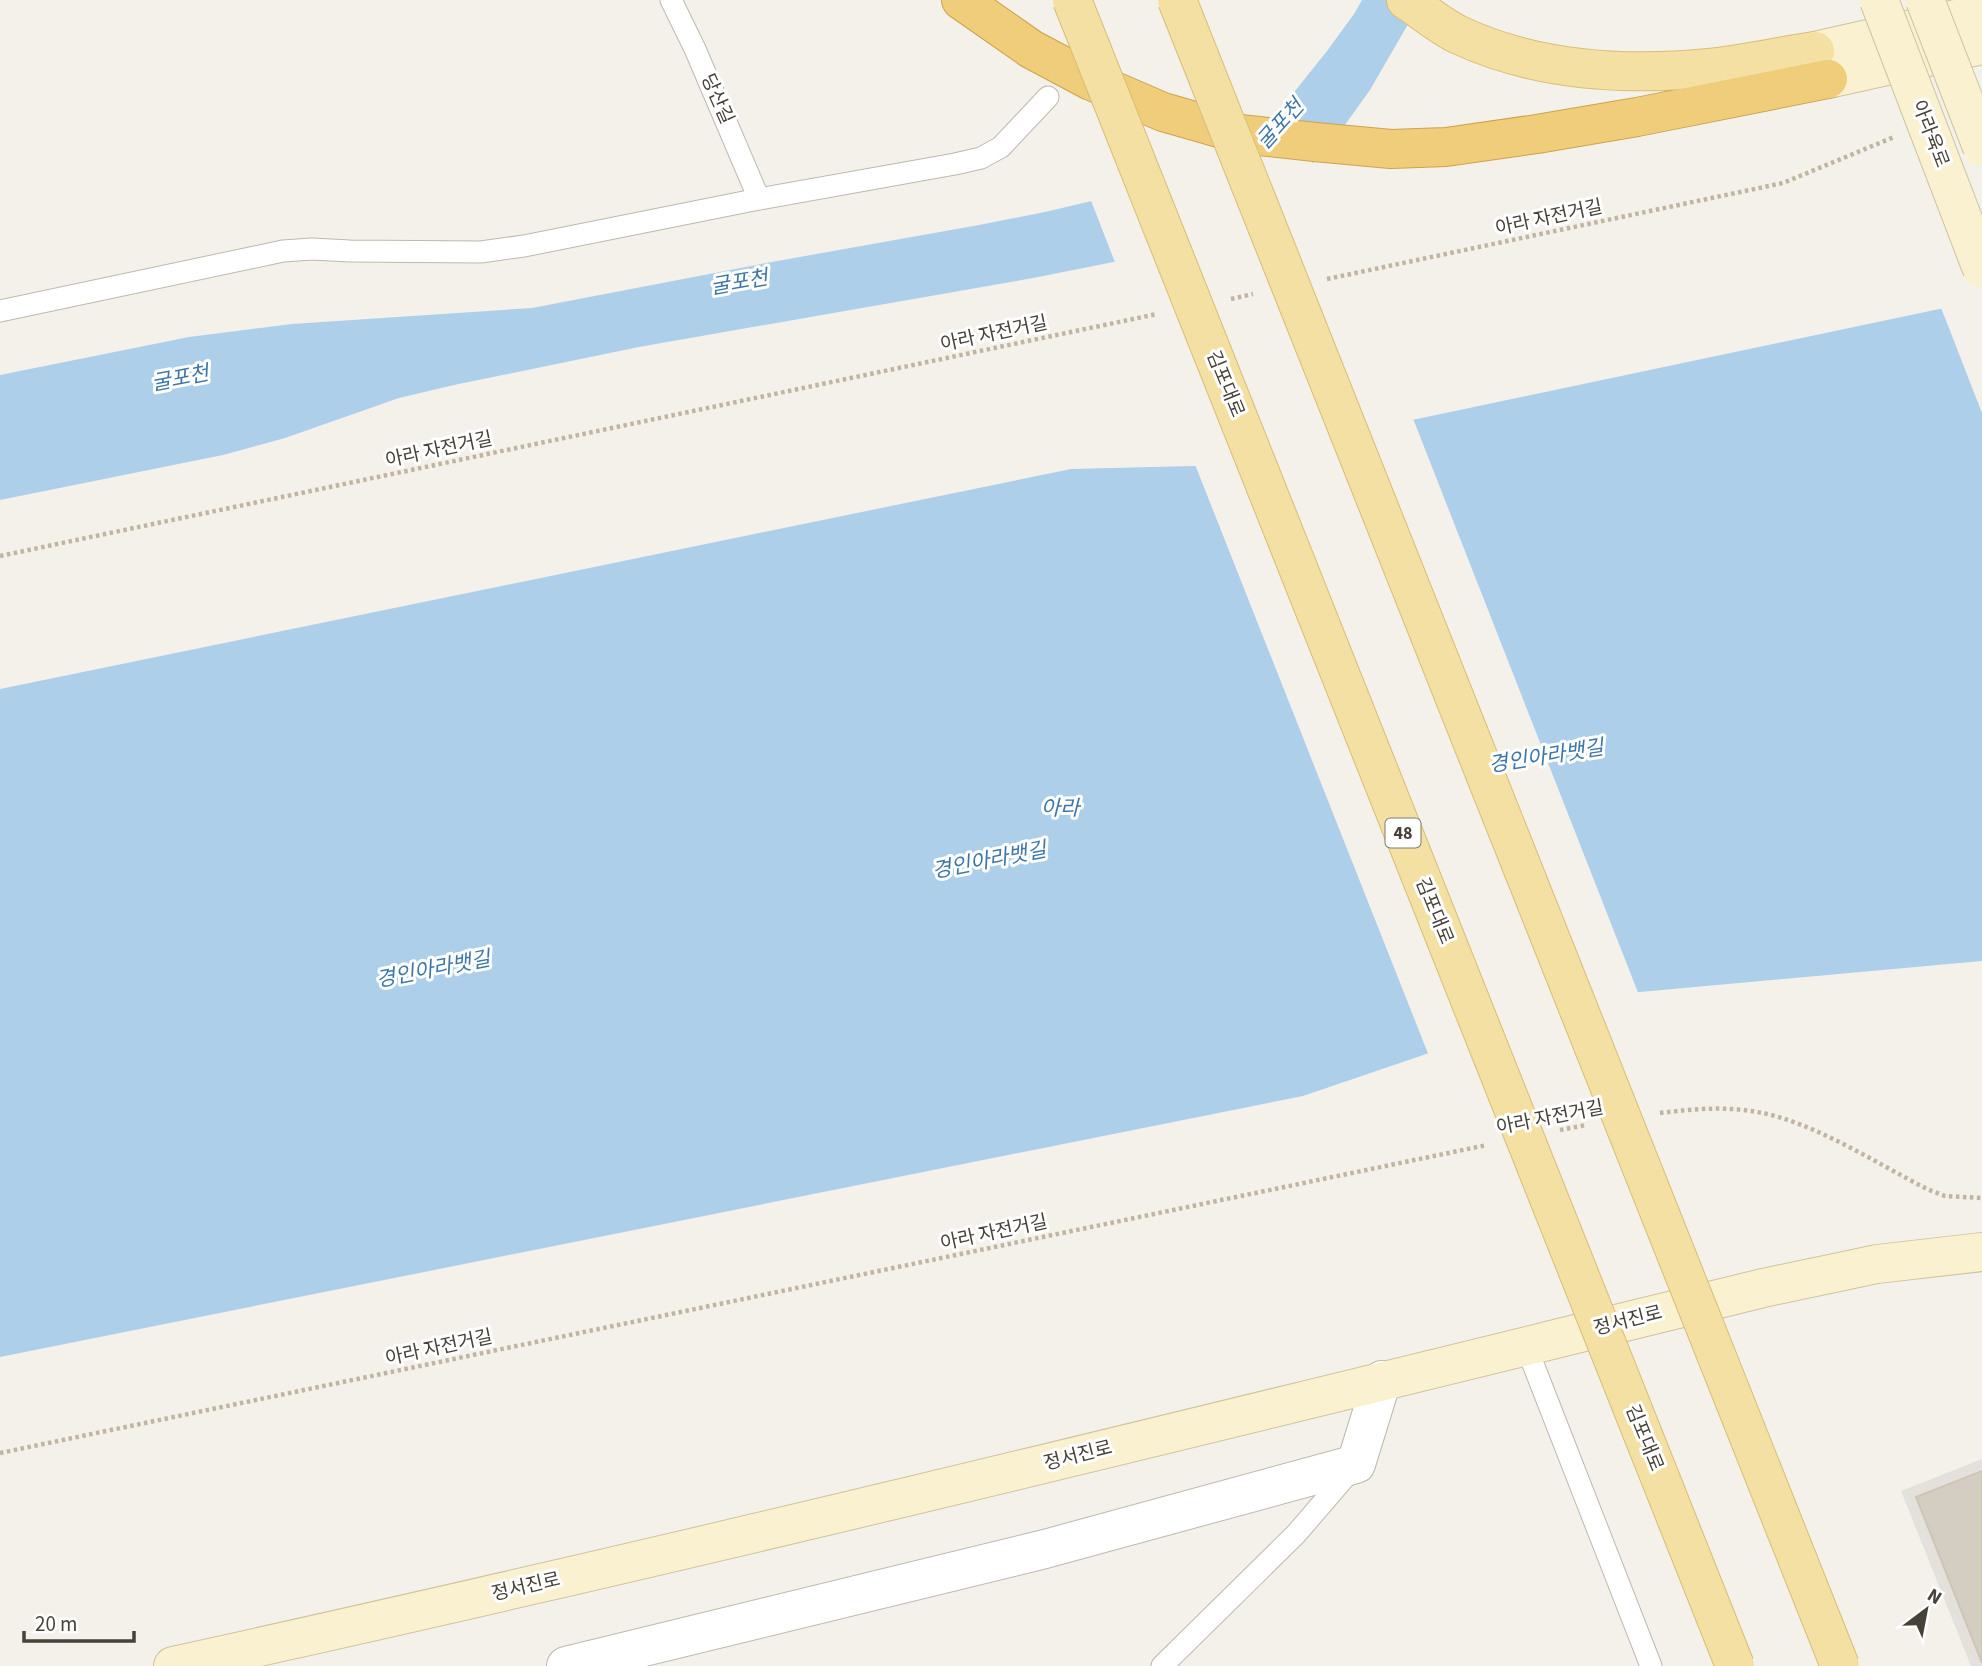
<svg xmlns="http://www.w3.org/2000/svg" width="1982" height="1666" font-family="'Source Sans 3','Noto Sans KR',sans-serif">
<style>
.industrial{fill:#e4e0dc}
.water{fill:#aecfea}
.pier{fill:#f4f1eb}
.building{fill:#d4cdc1;stroke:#cec5b5;stroke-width:2}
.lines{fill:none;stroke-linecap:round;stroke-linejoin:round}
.lane-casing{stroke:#beb9ae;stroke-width:23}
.street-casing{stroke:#beb9ae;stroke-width:40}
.secondary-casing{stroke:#cec49f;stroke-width:40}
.primary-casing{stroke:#d8be74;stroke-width:40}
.highway-casing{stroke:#cea34a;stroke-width:40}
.path{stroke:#bfb5a1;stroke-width:4.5;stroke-dasharray:3.5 3.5;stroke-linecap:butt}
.lane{stroke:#fff;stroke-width:21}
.street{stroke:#fff;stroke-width:38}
.secondary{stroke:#f9f1cf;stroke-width:38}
.primary{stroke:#f4e0a3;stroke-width:38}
.highway{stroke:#efcd7a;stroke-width:38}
.secondary-bridge-casing{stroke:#cec49f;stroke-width:40;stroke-linecap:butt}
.primary-bridge-casing{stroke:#d8be74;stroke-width:40;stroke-linecap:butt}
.secondary-bridge{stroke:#f9f1cf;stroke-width:38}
.primary-bridge{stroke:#f4e0a3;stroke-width:38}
.labels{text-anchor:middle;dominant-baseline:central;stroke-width:6;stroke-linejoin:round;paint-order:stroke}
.shield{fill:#fff;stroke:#7e7b74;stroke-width:2}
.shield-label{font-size:18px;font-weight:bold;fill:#474239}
.street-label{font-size:19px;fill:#474239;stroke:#fff}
.water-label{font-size:21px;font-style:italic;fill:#3d77a9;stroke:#fff}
</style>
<rect width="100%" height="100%" fill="#f4f1eb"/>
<path class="industrial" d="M1982 1459V1666H1971L1901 1491Z"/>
<g class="water">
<path d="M1362 0H1422L1370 90 1342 129 1299 179 1174 250 1033 278 639 347 454 385 399 398 285 438 223 455 0 500V375L189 337 292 324 532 308 766 263 979 225 1045 212 1164 184 1227 158 1271 121 1327 51 1354 14Z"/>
<path d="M1982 300V961L1596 996 1303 1096 0 1357V689L1071 469 1194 466Z"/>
</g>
<g class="pier">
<path d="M1287 97 1314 167 1302 181 1266 213 1209 239 1175 253 1116 265 1090 198 1163 180 1225 155 1269 118Z"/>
<path d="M1982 296V413L1940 305Z"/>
<path d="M1412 416 1639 995 1597 999 1429 1056 1194 462Z"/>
</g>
<path class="building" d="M1982 1471V1663L1916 1497Z"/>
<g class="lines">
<g class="lane-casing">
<g id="lane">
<path d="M671 0 695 49 759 199"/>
<path d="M0 311 283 251 312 249 350 251 481 252 524 246 759 199 955 164 981 158 1001 147 1048 97"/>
<path d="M1526 1346 1651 1666"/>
<path d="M1162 1666 1296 1534 1352 1469"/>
</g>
</g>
<g class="street-casing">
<path id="street" d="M566 1666 1045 1549 1356 1464 1382 1380"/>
</g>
<g class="secondary-casing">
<g id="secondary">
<path d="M1815 51 1982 13"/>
<path d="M1828 79 1982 45"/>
<path d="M173 1666C706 1549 1234 1418 1763 1288L1877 1264 1982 1252"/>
</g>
</g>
<g class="primary-casing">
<path id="primary" d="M1406 0C1423 11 1440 26 1459 35 1536 71 1626 76 1709 68 1745 64 1780 56 1815 51"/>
</g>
<g class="highway-casing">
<path id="highway" d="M961 0 1031 49 1091 81 1163 112 1240 134 1315 142 1391 149 1446 147 1537 134 1637 117 1828 79"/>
</g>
<g class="path">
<path d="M1327 279 1783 183 1894 137"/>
<path d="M1231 299 1253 294"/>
<path d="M0 556 1157 314"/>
<path d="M1660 1113C1693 1109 1724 1106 1757 1112 1812 1121 1876 1163 1927 1189L1945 1196 1982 1198"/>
<path d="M1560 1130 1586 1125"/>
<path d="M0 1453 1487 1145"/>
</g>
<use href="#lane" class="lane"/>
<use href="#street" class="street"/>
<use href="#secondary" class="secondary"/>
<use href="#primary" class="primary"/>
<use href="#highway" class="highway"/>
<g class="secondary-bridge-casing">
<g id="secondary-bridge">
<path d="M1879 0 1982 269"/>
<path d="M1925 0 1982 147"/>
</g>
</g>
<g class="primary-bridge-casing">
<g id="primary-bridge">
<path d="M1072 0 1735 1666"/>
<path d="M1177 0 1840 1666"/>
</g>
</g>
<use href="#secondary-bridge" class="secondary-bridge"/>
<use href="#primary-bridge" class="primary-bridge"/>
</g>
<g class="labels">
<rect class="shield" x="1385.5" y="818.5" width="35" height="29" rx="5"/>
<g class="shield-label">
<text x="1403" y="833">48</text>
</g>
<g class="street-label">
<text transform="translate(717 99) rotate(66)">당산길</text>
<text transform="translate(1930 134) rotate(69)">아라육로</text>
<text transform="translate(1549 218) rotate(-12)">아라 자전거길</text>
<text transform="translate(994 334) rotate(-12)">아라 자전거길</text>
<text transform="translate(1225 384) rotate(68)">김포대로</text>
<text transform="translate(439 450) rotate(-12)">아라 자전거길</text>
<text transform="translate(1434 911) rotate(68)">김포대로</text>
<text transform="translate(1550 1118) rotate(-11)">아라 자전거길</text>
<text transform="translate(994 1233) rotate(-12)">아라 자전거길</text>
<text transform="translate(1628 1321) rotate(-14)">정서진로</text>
<text transform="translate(439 1348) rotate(-12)">아라 자전거길</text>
<text transform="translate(1644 1438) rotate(68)">김포대로</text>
<text transform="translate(1078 1456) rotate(-14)">정서진로</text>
<text transform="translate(526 1587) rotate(-13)">정서진로</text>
</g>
<g class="water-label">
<text transform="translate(1280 124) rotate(-48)">굴포천</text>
<text transform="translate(739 282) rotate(-10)">굴포천</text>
<text transform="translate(180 378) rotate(-11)">굴포천</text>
<text transform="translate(1546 756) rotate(-9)">경인아라뱃길</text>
<text x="1060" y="808">아라</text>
<text transform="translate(989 860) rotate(-11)">경인아라뱃길</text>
<text transform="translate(433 969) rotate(-11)">경인아라뱃길</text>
</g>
</g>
<g transform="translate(1926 1610) rotate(32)" stroke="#ffffff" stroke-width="5" paint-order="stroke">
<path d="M0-5L12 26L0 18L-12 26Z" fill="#474239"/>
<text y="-10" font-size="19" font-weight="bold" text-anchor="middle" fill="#474239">N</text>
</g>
<path d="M24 1631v10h110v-10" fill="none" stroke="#474239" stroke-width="3.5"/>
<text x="35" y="1631" font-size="21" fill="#474239" stroke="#ffffff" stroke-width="5" paint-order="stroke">20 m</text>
</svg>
